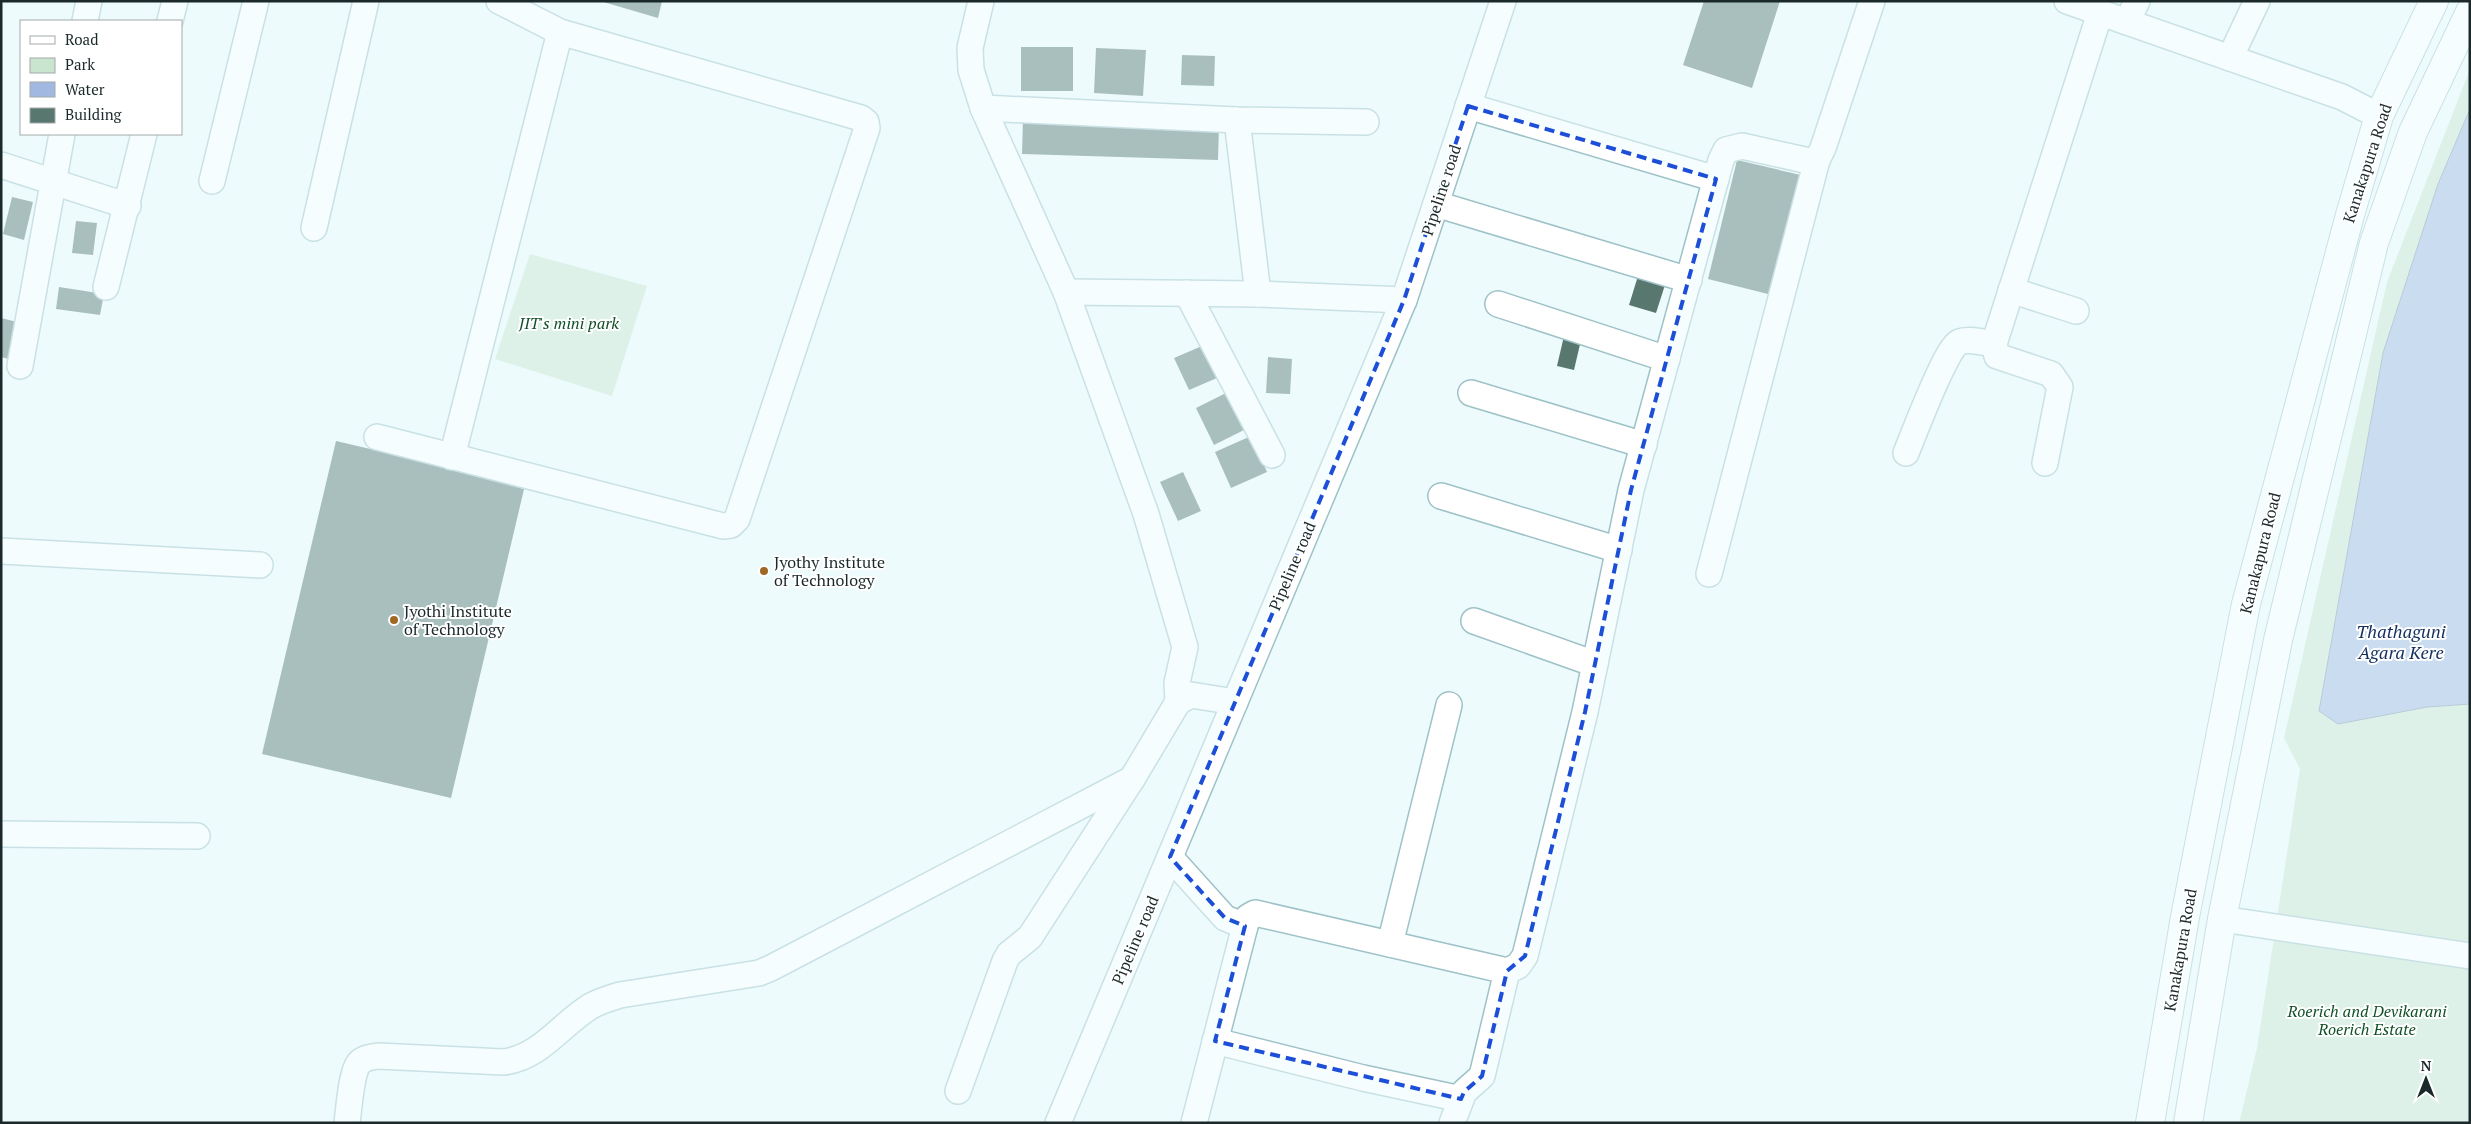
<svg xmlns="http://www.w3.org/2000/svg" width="2471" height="1124" font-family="'PT Serif',serif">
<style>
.green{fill:#cae5cf}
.water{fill:#a1b9e0;stroke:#798eaa}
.building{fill:#57776f}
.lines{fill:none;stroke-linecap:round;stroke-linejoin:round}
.minor-casing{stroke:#9ec2c7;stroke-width:28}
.highway-casing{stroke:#9ec2c7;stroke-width:30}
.minor{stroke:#fff;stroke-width:25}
.highway{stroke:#fff;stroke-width:28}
.marked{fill:none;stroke:#1d4ed8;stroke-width:4;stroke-dasharray:10 6;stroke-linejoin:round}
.poi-dot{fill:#9f6923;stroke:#fff;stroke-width:2}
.labels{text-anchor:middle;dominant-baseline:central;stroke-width:4;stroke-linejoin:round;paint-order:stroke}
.street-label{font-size:16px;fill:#1b292b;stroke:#fff}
.park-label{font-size:16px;font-style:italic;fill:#115027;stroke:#fff}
.poi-label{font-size:16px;fill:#1b292b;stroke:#fff;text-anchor:start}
.water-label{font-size:18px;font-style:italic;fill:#122f5f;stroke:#fff}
</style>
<rect width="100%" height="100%" fill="#edfbfd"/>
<g class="green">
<path d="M2470 69V1123H2239L2257 1048 2300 769 2284 738 2387 282Z"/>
<path d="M530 254 647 286 612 396 495 359Z"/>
</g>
<path class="water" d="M2470 109V704L2427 707 2338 724 2319 711 2383 353 2438 184Z"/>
<g class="building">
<path d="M600 1H662L658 18Z"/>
<path d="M1704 1H1780L1752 88 1683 65Z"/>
<rect x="1021" y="47" width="52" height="44"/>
<path d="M1096 48 1146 50 1143 96 1094 93Z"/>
<path d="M1182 55 1215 56 1214 86 1181 85Z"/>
<path d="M1023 119 1219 126 1218 160 1022 154Z"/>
<path d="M1737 160 1805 176 1776 296 1708 279Z"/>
<path d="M12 197 33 202 24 240 3 234Z"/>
<path d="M76 221 97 223 93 255 72 253Z"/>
<path d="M1638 276 1665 285 1656 313 1629 305Z"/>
<path d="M59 287 104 294 100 315 56 309Z"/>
<path d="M1 318 21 323 12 360 1 357Z"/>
<path d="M1564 336 1581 340 1574 370 1557 366Z"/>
<path d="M1202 346 1217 378 1189 390 1174 358Z"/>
<path d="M1268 357 1292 359 1290 394 1266 393Z"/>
<path d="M1230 391 1248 428 1214 445 1196 408Z"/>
<path d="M1251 436 1267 472 1231 488 1215 452Z"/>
<path d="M336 441 525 485 451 798 262 754Z"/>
<path d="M1183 472 1201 511 1178 521 1160 482Z"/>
</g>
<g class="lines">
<g class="minor-casing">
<g id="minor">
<path d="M981 1 970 48 971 70 983 108 1066 292 1146 514 1185 647 1177 683 1178 702"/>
<path d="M2067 1 2342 97 2379 116"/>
<path d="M85 21 89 1"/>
<path d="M170 21 175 1"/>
<path d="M2127 22 2137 1"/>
<path d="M2230 58 2257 1"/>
<path d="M1468 106 1716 179"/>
<path d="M983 108 1237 120 1366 122"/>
<path d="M1237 120 1258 294"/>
<path d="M1 165 128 206"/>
<path d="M212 181 256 1"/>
<path d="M1436 204 1689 280"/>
<path d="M314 228 366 1"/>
<path d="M106 287 144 134"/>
<path d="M2011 290 2076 311"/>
<path d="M1066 292 1258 294 1404 300"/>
<path d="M1187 293 1272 455"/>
<path d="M1498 304 1667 359"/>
<path d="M20 366 62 134"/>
<path d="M1471 393 1644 445"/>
<path d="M377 437 723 526 731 525 737 519 867 128 866 122 861 118 560 32 499 1"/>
<path d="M1906 453C1913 436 1947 346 1959 342 1969 338 1984 343 1994 344"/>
<path d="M452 457 560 32"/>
<path d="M2045 463 2060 387 2051 374 1997 356 1994 344 2100 13"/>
<path d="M1441 496 1619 550"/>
<path d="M1 551 260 565"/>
<path d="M1709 574 1817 160"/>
<path d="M1474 621 1595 664"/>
<path d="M1 834 197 836"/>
<path d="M1170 857 1225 918 1245 926"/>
<path d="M2222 919 2470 956"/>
<path d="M1390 944 1449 705"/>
<path d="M1215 1041 1363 1078 1461 1099"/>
<path d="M958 1091 1005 961 1009 954 1030 937 1132 779 1178 702 1191 695 1235 702"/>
<path d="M347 1123C349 1109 351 1073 359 1063 364 1058 371 1057 378 1056L503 1062C540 1058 560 1025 591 1006 600 1001 610 998 620 995L759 973 771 968 1132 779"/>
<path d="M1058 1123 1404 300 1503 1"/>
<path d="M1194 1123 1245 926 1248 917 1255 913 1507 971 1518 966 1525 956 1585 712 1631 490 1721 160 1726 150 1742 146 1809 161 1817 160 1823 148 1872 1"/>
<path d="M1452 1123 1464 1092 1482 1076 1507 971"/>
</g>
</g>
<g class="highway-casing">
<g id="highway">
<path d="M2150 1123 2185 917 2246 604 2350 215 2379 116 2434 1"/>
<path d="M2188 1123 2222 919 2278 640 2374 243 2413 132 2470 12"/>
</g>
</g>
<use href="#minor" class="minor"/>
<use href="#highway" class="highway"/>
</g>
<path d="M0 0H2471V1124H0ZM1468 106 1716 179 1631 490 1585 712 1525 956 1507 971 1482 1076 1464 1092 1461 1099 1215 1041 1245 926 1225 918 1170 857 1404 300Z" fill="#edfbfd" fill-opacity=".55" fill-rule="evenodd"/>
<path class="marked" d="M1468 106 1716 179 1631 490 1585 712 1525 956 1507 971 1482 1076 1464 1092 1461 1099 1215 1041 1245 926 1225 918 1170 857 1404 300Z"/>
<g class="poi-dot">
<circle cx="764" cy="571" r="5"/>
<circle cx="394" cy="620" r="5"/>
</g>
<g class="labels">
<g class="street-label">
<text transform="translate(2367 163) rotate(-72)">Kanakapura Road</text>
<text transform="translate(1441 190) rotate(-72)">Pipeline road</text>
<text transform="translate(2260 553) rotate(-76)">Kanakapura Road</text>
<text transform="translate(1292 566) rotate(-67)">Pipeline road</text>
<text transform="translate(1135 940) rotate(-67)">Pipeline road</text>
<text transform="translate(2180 950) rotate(-80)">Kanakapura Road</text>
</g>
<g class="park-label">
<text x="569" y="323">JIT's mini park</text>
<text x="2367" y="1011">Roerich and Devikarani<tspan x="2367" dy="18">Roerich Estate</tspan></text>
</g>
<g class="poi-label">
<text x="774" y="562">Jyothy Institute<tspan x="774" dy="18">of Technology</tspan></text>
<text x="404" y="611">Jyothi Institute<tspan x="404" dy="18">of Technology</tspan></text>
</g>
<g class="water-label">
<text x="2401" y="631">Thathaguni<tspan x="2401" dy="21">Agara Kere</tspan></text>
</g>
</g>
<rect width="2471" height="1124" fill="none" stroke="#1b292b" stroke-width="5"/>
<rect x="20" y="20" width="162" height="115" fill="#ffffff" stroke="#a4a9aa"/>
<rect x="30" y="36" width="25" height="8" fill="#ffffff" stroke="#a4a9aa"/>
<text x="65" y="45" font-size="15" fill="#1b292b">Road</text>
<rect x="30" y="58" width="25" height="15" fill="#cae5cf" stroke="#a4a9aa"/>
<text x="65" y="70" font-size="15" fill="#1b292b">Park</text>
<rect x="30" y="82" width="25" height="15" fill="#a1b9e0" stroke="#a4a9aa"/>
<text x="65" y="95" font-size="15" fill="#1b292b">Water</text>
<rect x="30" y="108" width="25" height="15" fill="#57776f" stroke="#a4a9aa"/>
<text x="65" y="120" font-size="15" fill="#1b292b">Building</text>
<g transform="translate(2426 1079)" stroke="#ffffff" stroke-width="4" paint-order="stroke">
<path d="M0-4L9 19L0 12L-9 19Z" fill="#1b292b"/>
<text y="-8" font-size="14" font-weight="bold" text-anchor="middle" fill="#1b292b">N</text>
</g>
</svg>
